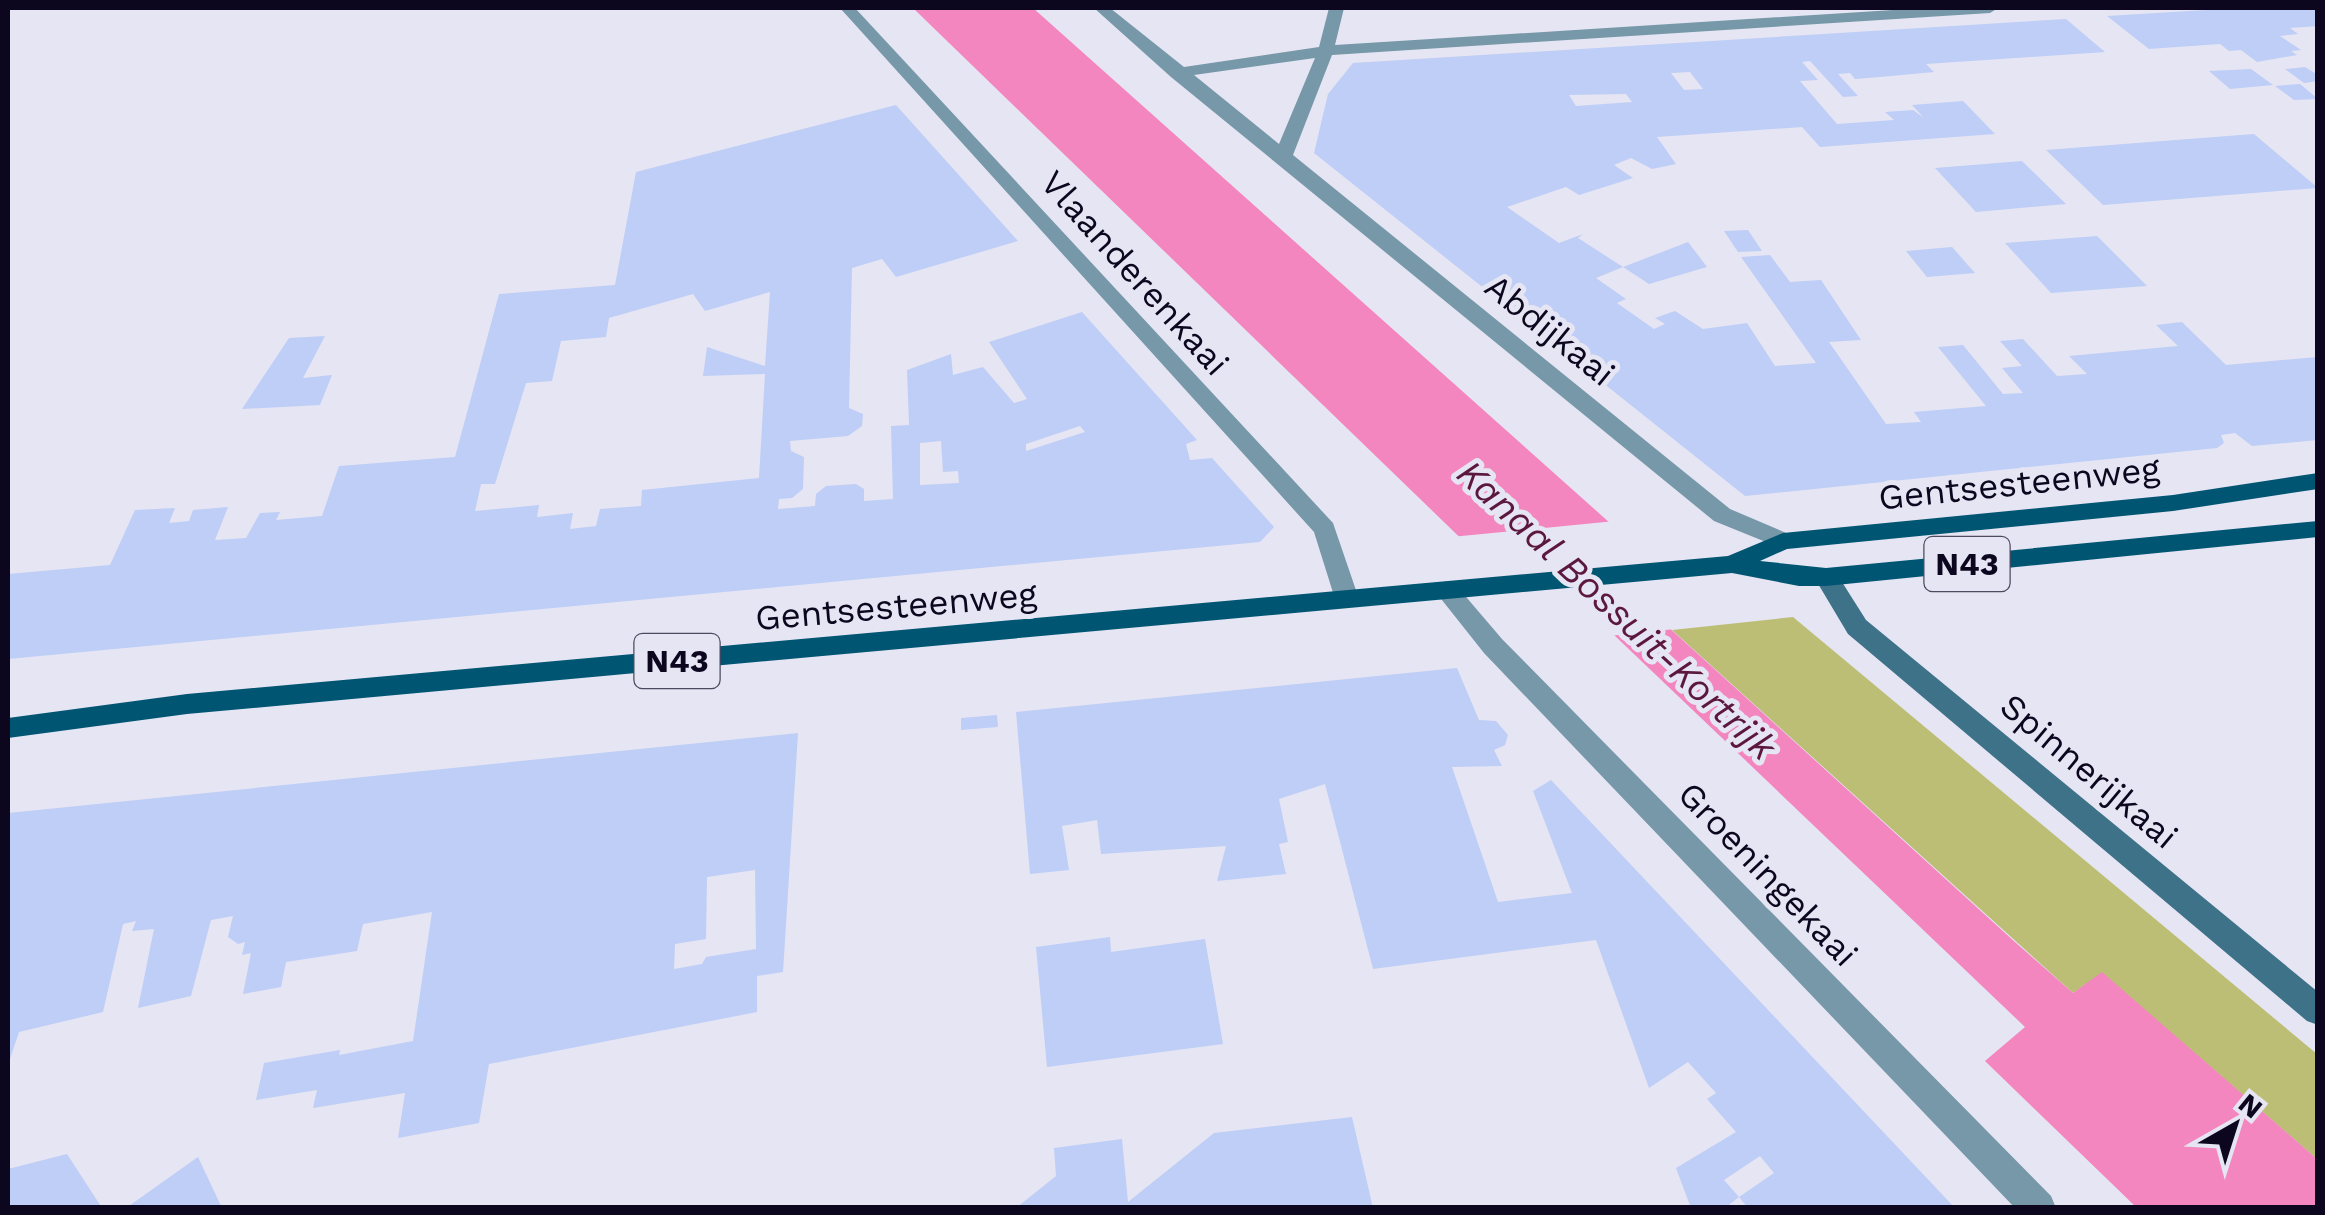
<svg xmlns="http://www.w3.org/2000/svg" width="2325" height="1215" font-family="'Work Sans',sans-serif">
<style>
.green{fill:#bdbe76}
.water{fill:#f385bf}
.pier{fill:#e6e5f3}
.building{fill:#becef6;fill-rule:evenodd}
.lines{fill:none;stroke-linecap:round;stroke-linejoin:round}
.street{fill:#7698a8;fill-rule:evenodd}
.secondary{fill:#3d7289;fill-rule:evenodd}
.primary{fill:#005672;fill-rule:evenodd}
.labels{text-anchor:middle;dominant-baseline:central;stroke-width:10;stroke-linejoin:round;paint-order:stroke}
.shield{fill:#e6e5f3;stroke:#4d4a5f;stroke-width:2.5}
.shield-label{font-size:32px;font-weight:bold;fill:#0c071f}
.street-label{font-size:35px;fill:#0c071f;stroke:#e6e5f3}
.water-label{font-size:38px;font-style:italic;fill:#5b173e;stroke:#e6e5f3}
</style>
<rect width="100%" height="100%" fill="#e6e5f3"/>
<path class="green" d="M1793 617 2317 1054V1159L2102 973 2073 993 1672 630Z"/>
<path class="water" d="M913 8H1033L1629 540 1579 546 2015 942 2073 993 2102 972 2317 1159V1207H2136L1985 1061 2025 1027 1526 551 1478 555Z"/>
<path class="pier" d="M1615 521 1633 537V544L1589 550 1675 629 1609 636 1524 556 1476 560 1451 537Z"/>
<g class="building">
<path d="M2239 8H2318V26L2290 28 2298 34 2280 36 2301 50 2291 51 2297 55 2257 62 2241 50 2229 51 2220 44 2149 49 2107 16Z"/>
<path d="M2066 19 2105 52 1926 64 1934 72 1880 77 1855 79 1850 73 1838 74 1858 96 1843 97 1810 61 1802 62 1818 80 1800 81 1837 124 1894 120 1885 112 1913 110 1924 118 1912 105 1963 101 1995 134 1820 147 1802 127 1657 137 1676 164 1652 169 1631 158 1614 165 1633 178 1579 195 1566 187 1507 207 1559 243 1583 234 1578 238 1623 267 1596 278 1626 299 1617 303 1654 329 1665 324 1655 318 1675 311 1703 329 1747 323 1775 366 1816 363 1741 257 1770 255 1790 282 1821 280 1861 340 1829 342 1886 424 1921 422 1914 412 1986 406 1938 347 1963 345 2003 394 2023 393 2002 368 2022 366 2000 341 2023 339 2057 376 2087 374 2069 356 2178 346 2156 325 2182 322 2226 365 2318 357V440L2252 446 2235 433 2221 435 2224 443 2217 448 1745 496 1314 153 1328 94 1353 63ZM1690 72 1703 89 1684 90 1671 73ZM1626 94 1632 102 1576 106 1569 95Z"/>
<path d="M2305 67 2318 75V81L2304 83 2285 69Z"/>
<path d="M2251 69 2273 85 2230 89 2209 71Z"/>
<path d="M2300 84 2318 99 2294 100 2275 86Z"/>
<path d="M896 105 1018 241 896 277 882 259 852 268 849 408 863 414 862 426 848 436 790 441 791 451 804 457 803 489 792 498 779 499 778 509 815 506 816 494 826 486 856 484 864 489V501L893 499 891 426 909 425 907 370 951 354 953 375 983 367 1014 403 1027 399 989 342 1082 312 1197 440 1186 444 1190 460 1212 458 1274 527 1260 542 8 659V574L110 565 135 510 175 508 169 523 189 521 193 510 228 507 215 540 246 538 260 513 280 512 276 520 322 516 339 466 455 457 499 294 615 285 636 172ZM770 292 765 366 707 347 703 376 765 374 759 478 642 490 641 506 600 509 596 526 570 529 573 513 537 517 539 505 475 511 481 484H495L526 383 552 381 561 341 606 337 609 318 693 294 705 311ZM1080 426 1085 432 1026 451V444ZM941 441 943 472 958 471 959 483 920 485V443Z"/>
<path d="M2254 134 2318 188 2103 205 2046 150Z"/>
<path d="M2022 161 2066 204 1976 212 1935 168Z"/>
<path d="M1748 230 1762 251 1738 252 1724 231Z"/>
<path d="M2097 236 2147 286 2051 293 2005 243Z"/>
<path d="M1688 242 1707 267 1649 284 1623 267Z"/>
<path d="M1952 247 1975 273 1927 277 1906 251Z"/>
<path d="M325 336 303 378 332 375 320 405 242 409 289 338Z"/>
<path d="M1457 668 1479 720 1496 721 1508 735 1505 745 1494 750 1502 766 1452 767 1498 902 1572 893 1533 791 1551 780 1955 1208H1748L1739 1197 1774 1173 1760 1156 1724 1180 1739 1197 1725 1208H1691L1676 1168 1736 1132 1707 1099 1716 1093 1688 1062 1649 1088 1596 940 1373 969 1325 784 1279 799 1288 842 1279 844 1286 874 1217 881 1226 846 1101 854 1097 820 1062 826 1069 870 1030 874 1016 712Z"/>
<path d="M997 715 998 727 961 730V718Z"/>
<path d="M798 733 783 972 757 976V1012L489 1064 479 1123 398 1138 405 1093 313 1108 317 1090 256 1100 264 1063 340 1050 339 1055 413 1041 432 912 363 924 357 951 286 962 281 987 243 994 251 953 242 955 245 942 238 944 228 937 233 916 211 920 191 996 138 1008 154 929 132 931 136 921 123 924 103 1012 19 1032 8 1065V813ZM755 870 756 949 706 957 702 964 674 969 675 944 706 939 707 877Z"/>
<path d="M1110 937 1111 952 1205 939 1223 1044 1047 1067 1036 947Z"/>
<path d="M1352 1117 1373 1208H1016L1056 1176 1054 1148 1122 1139 1128 1202 1214 1133Z"/>
<path d="M67 1154 102 1208H8V1169Z"/>
<path d="M198 1157 222 1208H126Z"/>
</g>
<g class="lines">
<g class="street">
<path d="M840 8H855L1333 523 1359 599 1356 605 1347 608 1335 599 1314 532Z"/>
<path d="M1094 8H1110L1184 67 1319 47 1329 8H1344L1335 45 1925 8H1998L1990 13 1332 55 1293 155 1730 509 1791 535 1795 541 1783 549 1714 521 1171 77ZM1315 58 1279 144 1194 75Z"/>
<path d="M1446 581 1455 584 1502 639 2051 1196 2056 1208H2015L1484 653 1434 590Z"/>
</g>
<path class="secondary" d="M1826 568 1835 571 1866 620 2318 992V1025L2307 1021 1848 634 1814 577Z"/>
<path class="primary" d="M2318 473V489L2173 511 1787 549 1760 561 1826 568 2318 521V537L1826 586H1799L1732 573 187 714 8 738V718L187 694 1728 556 1783 533 2173 495Z"/>
</g>
<g class="labels">
<g class="shield">
<rect x="1924.5" y="537" width="85" height="54" rx="8"/>
<rect x="634.5" y="634" width="85" height="54" rx="8"/>
</g>
<g class="shield-label">
<text x="1967" y="564">N43</text>
<text x="677" y="661">N43</text>
</g>
<g class="street-label">
<text transform="translate(1135 273) rotate(48)">Vlaanderenkaai</text>
<text transform="translate(1550 330) rotate(39)">Abdijkaai</text>
<text transform="translate(2019 483) rotate(-6)">Gentsesteenweg</text>
<text transform="translate(896 606) rotate(-5)">Gentsesteenweg</text>
<text transform="translate(2089 771) rotate(40)">Spinnerijkaai</text>
<text transform="translate(1768 874) rotate(46)">Groeningekaai</text>
</g>
<g class="water-label">
<text transform="translate(1617 610) rotate(43)">Kanaal Bossuit-Kortrijk</text>
</g>
</g>
<rect width="2325" height="1215" fill="none" stroke="#0c071f" stroke-width="20"/>
<g transform="translate(2235 1125) rotate(39)" stroke="#e6e5f3" stroke-width="8" paint-order="stroke">
<path d="M0-8L18 38L0 25L-18 38Z" fill="#0c071f"/>
<text y="-15" font-size="28" font-weight="bold" text-anchor="middle" fill="#0c071f">N</text>
</g>
</svg>
